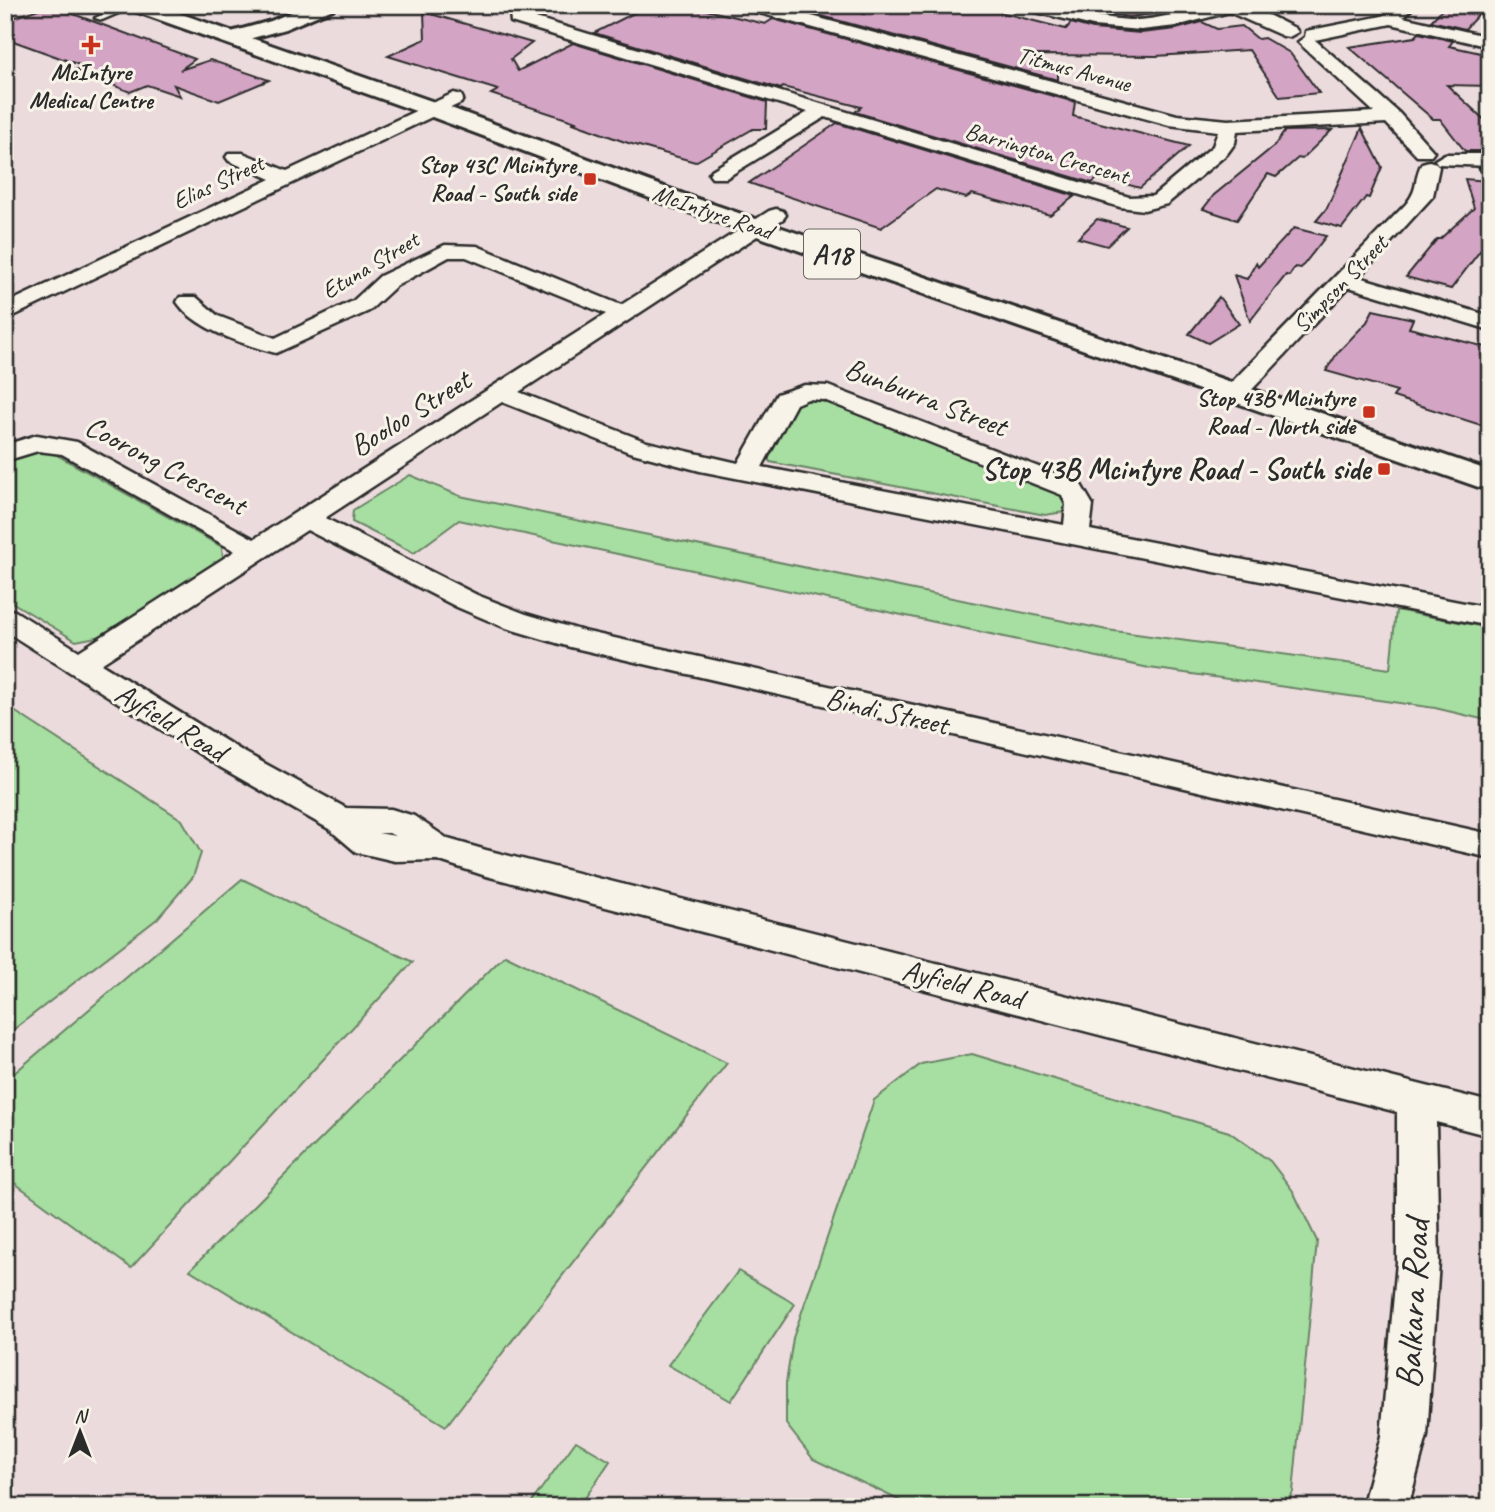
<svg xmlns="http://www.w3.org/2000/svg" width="1495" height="1512" font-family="Caveat,sans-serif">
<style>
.green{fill:#a7dea1;stroke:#698466;stroke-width:2}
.building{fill:#d3a4c4;stroke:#2b2b2b;stroke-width:2}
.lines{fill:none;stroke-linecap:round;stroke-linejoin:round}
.service-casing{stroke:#2b2b2b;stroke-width:5}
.minor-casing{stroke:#2b2b2b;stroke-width:5}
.tertiary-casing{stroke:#2b2b2b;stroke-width:6}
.primary-casing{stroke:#2b2b2b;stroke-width:6}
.service{fill:#f7f3e8;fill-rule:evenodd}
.minor{fill:#f7f3e8;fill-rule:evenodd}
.tertiary{fill:#f7f3e8;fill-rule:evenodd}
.primary{fill:#f7f3e8;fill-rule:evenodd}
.poi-dot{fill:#c8321e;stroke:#f7f3e8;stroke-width:2.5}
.labels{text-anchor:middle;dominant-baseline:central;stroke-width:6;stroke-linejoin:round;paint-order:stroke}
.far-street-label{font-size:24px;fill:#2b2b2b;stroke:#f7f3e8}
.far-poi-label{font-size:24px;font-weight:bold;fill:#2b2b2b;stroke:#f7f3e8;text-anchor:end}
.shield{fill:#f7f3e8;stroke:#686764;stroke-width:2}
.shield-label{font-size:28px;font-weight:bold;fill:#2b2b2b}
.street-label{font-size:30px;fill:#2b2b2b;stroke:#f7f3e8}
.poi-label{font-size:30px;font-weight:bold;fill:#2b2b2b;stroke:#f7f3e8;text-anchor:end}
.near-street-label{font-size:37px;fill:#2b2b2b;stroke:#f7f3e8}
</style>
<rect width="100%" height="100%" fill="#ecdbdd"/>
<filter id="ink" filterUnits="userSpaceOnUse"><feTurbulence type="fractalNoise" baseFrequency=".0143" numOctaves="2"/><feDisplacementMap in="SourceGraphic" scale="14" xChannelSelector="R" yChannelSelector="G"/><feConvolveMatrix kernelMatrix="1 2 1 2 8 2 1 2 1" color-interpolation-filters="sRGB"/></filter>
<g filter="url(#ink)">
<g class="green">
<path d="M805 399 821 400 1059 494 1066 503 1064 512 1045 515 770 462 768 457 798 401Z"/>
<path d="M38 451 53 453 222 547 223 558 107 635 76 641 5 598V463L23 454Z"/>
<path d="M410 475 460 496 1107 630 1390 669 1396 610 1490 628V721L1435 708 1149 668 459 520 414 553 352 522 353 510Z"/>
<path d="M5 705 182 820 201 853 193 877 157 919 5 1036Z"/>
<path d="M242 879 413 962 131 1268 5 1176V1081Z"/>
<path d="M505 955 727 1063 446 1426 190 1270Z"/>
<path d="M972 1054 1229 1132 1270 1161 1293 1191 1317 1241 1293 1492 1285 1507H913L813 1459 786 1424V1383L793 1338 874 1100 921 1064Z"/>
<path d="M738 1271 795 1304 731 1401 668 1365Z"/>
<path d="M576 1441 610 1461 579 1507H528Z"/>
</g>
<g class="building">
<path d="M49 5 195 59 180 70 210 60 269 80 219 101 174 85 180 96 147 85 130 92 75 70 85 67 5 38V21Z"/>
<path d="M650 5H675L694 10 698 8 765 24 773 19 1075 102 1073 116 1189 146 1140 188 1100 177 1092 183 855 112 861 107 783 87 781 89 594 33Z"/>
<path d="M796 5H826L864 14 865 5H972L1066 29 1071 23 1093 29 1141 33 1176 29 1202 22 1217 29 1242 26 1258 39 1264 38 1290 53 1319 93 1280 97 1249 50 1156 56 1036 55 1035 61 1058 67V80L792 8Z"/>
<path d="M1085 5H1163L1176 11 1129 17 1081 10Z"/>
<path d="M1446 5H1487L1465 29 1431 21Z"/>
<path d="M424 12 532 43 511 59 518 71 573 43 767 102 766 129H753L695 162 625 142 573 123 576 122 491 94 498 90 388 56 425 39Z"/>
<path d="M1419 33 1453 41 1449 46 1490 55V86L1447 85 1490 125V151H1465L1440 119H1433L1349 47 1415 37Z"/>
<path d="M837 123 1075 196 1050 215 972 194 966 198 936 189 881 228 749 183Z"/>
<path d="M1362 128 1382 167 1369 198 1366 197 1342 228 1316 221 1327 208Z"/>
<path d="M1332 130 1302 159 1298 158 1276 177 1268 174 1237 220 1203 209 1214 195 1274 146 1285 131Z"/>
<path d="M1478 168 1490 169V242L1486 243 1451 289 1406 277 1437 239H1440L1474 208 1465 179 1489 181Z"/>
<path d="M1097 219 1105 221 1127 227 1107 246 1078 238Z"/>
<path d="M1294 228 1326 236 1301 268 1295 267 1289 276 1286 275 1250 321 1234 275 1247 279 1256 263 1258 267Z"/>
<path d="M1219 297 1239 324 1208 343 1189 334Z"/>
<path d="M1373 310 1413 319 1409 328 1490 348V428L1393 397 1397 391 1326 371 1338 352 1367 322Z"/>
</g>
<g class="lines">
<g class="service-casing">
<path id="service" d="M125 5H137L102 20 95 18Z"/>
</g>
<g class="minor-casing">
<g id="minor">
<path d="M516 5H536L526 15 1129 197 1153 196 1213 146 1218 131 1169 125 745 9 743 5H771L1177 115 1228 120 1374 112 1298 42 1305 37 1306 31 1382 16 1397 5 1415 6 1403 17 1490 37V47L1391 24 1315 40 1399 113 1434 152 1431 156H1417L1386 123 1237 131 1235 143 1227 154 1167 204 1144 210 1120 207 825 117 726 178H712L709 174 712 170 808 112 511 22 510 11Z"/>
<path d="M1022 5C1058 5 1092 18 1129 20 1167 21 1207 1 1240 5 1258 8 1279 21 1295 28L1298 32 1289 37 1283 36 1229 12 1176 26 1141 30 1093 26 1024 9Z"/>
<path d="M454 93 461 95 463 99 461 103 5 320V304L271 179 229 161 226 157 229 153H243L287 171Z"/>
<path d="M1445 154H1490V166L1438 164 1435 160Z"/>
<path d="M1429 161 1436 163 1439 167 1433 196 1359 277 1490 316V330L1349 287 1244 398 1235 400 1226 398 1223 393 1226 388 1406 204C1420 187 1413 179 1422 163Z"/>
<path d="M776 209 783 211 786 215 783 219 519 392 647 442 738 463 777 394 805 385 828 386 1080 483 1093 505 1090 530 1490 608V626L700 471 629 452 502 402 325 518 477 595 526 614 583 631 1490 834V858L570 647 506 628 457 607 307 530 101 664 242 751 346 808 391 809 414 816 448 839 486 850 1490 1102V1136L1436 1122 1439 1262 1427 1436 1408 1507H1362L1381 1436 1397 1262V1112L486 876 437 860 395 861 356 852 329 829 220 767 5 631V609L15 611 79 651 235 551 62 454 38 451 5 461V445L37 435 77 442 254 539 606 314 466 257H449L396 286 369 311 276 353C245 345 195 329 177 302L180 297H196L218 316 275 338 353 301 380 276 445 245 477 246 621 305 769 211ZM808 399 824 400 1062 495 1066 505 1064 525 762 467 796 404ZM378 833H389L395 836Z"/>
</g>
</g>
<g class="tertiary-casing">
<path id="tertiary" d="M308 5H336L333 9 285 29 231 44 224 42 220 38 224 34 271 21Z"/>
</g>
<g class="primary-casing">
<path id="primary" d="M126 5H156L440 104 689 196 1490 471V491L671 206 424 114 129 9Z"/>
</g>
<use href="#service" class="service"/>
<use href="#minor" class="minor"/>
<use href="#tertiary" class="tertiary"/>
<use href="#primary" class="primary"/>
</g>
</g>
<g class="poi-dot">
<path d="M87.5 34.5h7v7h7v7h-7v7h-7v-7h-7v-7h7z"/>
<rect x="583" y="172" width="14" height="14" rx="3.5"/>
<rect x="1362" y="405" width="14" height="14" rx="3.5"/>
<rect x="1377" y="462" width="14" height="14" rx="3.5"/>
</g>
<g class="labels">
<g class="far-street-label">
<text transform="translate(1074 69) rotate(15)">Titmus Avenue</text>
<text transform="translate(1047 153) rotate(16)">Barrington Crescent</text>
<text transform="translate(218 182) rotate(-25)">Elias Street</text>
<text transform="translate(713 212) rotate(19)">McIntyre Road</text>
<text transform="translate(370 265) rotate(-31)">Etuna Street</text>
<text transform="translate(1340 284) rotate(-46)">Simpson Street</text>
</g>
<g class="far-poi-label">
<text x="91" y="72" text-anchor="middle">McIntyre<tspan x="91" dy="28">Medical Centre</tspan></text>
<text x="576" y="165">Stop 43C Mcintyre<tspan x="576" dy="28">Road - South side</tspan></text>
<text x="1355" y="398">Stop 43B Mcintyre<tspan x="1355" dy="28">Road - North side</tspan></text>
</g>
<rect class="shield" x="804" y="229.5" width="56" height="49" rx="5"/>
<g class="shield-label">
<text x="832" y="254">A18</text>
</g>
<g class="street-label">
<text transform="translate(926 397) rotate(21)">Bunburra Street</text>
<text transform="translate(410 413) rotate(-32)">Booloo Street</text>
<text transform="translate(166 465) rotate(28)">Coorong Crescent</text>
<text transform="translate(887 711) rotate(13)">Bindi Street</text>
<text transform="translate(171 722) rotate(31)">Ayfield Road</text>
<text transform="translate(963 984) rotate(14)">Ayfield Road</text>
</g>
<g class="poi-label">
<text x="1370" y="469">Stop 43B Mcintyre Road - South side</text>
</g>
<g class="near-street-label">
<text transform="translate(1412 1304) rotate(-87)">Balkara Road</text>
</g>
</g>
<rect width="1495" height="1512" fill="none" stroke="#f7f3e8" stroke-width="28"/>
<rect x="14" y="14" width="1467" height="1484" fill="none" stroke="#2b2b2b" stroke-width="2.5" filter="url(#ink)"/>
<g transform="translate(80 1432)" stroke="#f7f3e8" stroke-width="5" paint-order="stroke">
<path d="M0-5L12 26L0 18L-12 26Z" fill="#2b2b2b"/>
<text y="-10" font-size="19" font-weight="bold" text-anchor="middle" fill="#2b2b2b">N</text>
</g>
</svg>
